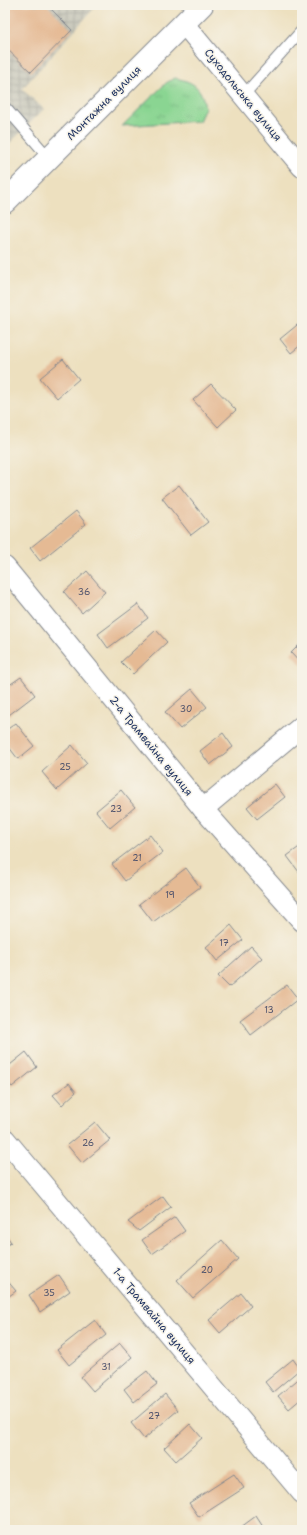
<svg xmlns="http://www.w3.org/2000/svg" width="307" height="1535" font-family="'Shantell Sans',sans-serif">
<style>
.industrial{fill:url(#industrial-grid)}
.grass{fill:url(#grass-tufts);stroke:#528278}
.building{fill:#e5ba94}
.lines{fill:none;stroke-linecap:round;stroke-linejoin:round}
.lane-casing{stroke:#84888e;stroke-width:12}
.street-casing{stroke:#84888e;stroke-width:22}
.secondary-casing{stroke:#84888e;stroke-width:24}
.lane{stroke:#fff;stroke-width:10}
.street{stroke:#fff;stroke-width:20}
.secondary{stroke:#fff;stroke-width:22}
.labels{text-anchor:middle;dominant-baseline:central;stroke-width:3;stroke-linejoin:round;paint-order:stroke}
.number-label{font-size:9px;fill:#4e526c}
.street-label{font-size:11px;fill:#1b2f5e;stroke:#f7f3e8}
</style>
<defs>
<pattern id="industrial-grid" width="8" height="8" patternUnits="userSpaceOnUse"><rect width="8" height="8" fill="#c5c5b8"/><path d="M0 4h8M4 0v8" fill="none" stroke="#9fa099"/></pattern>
<pattern id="grass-tufts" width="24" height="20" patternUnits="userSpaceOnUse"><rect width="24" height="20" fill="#8ad592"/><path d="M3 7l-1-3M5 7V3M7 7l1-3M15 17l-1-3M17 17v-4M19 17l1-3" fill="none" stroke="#76b780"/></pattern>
</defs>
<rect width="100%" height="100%" fill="#f7f3e8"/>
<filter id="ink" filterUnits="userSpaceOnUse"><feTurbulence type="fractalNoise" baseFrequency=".025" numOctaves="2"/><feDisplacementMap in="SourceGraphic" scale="8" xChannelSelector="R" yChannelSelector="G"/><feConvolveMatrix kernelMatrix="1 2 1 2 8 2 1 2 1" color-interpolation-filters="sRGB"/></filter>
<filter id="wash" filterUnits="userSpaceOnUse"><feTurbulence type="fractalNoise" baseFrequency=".012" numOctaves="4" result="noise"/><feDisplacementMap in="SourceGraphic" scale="16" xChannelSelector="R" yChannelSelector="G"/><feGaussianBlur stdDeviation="0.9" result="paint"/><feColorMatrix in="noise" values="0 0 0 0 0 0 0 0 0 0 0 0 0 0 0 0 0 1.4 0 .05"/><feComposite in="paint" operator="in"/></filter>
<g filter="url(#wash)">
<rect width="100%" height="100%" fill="#ede0bf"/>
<path class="industrial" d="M5 5H97L22 89 44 109 5 148Z"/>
<path class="grass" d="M175 78C195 82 202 88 205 108L199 121 122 126 166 83Z"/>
<g id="blocks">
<g class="building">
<path d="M5 5H34L36 7 38 5H47L72 30 31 72 5 47Z"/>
<path d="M302 321V344L291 353 280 339Z"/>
<path d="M63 359 79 379 57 398 40 378Z"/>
<path d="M211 384 236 410 218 427 193 400Z"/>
<path d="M179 485 208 522 191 535 162 498Z"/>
<path d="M76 511 86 524 40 561 30 548Z"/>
<path d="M87 571 105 592 82 613 64 592Z"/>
<path d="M138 604 148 618 108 648 98 634Z"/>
<path d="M156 630 167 642 133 674 121 662Z"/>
<path d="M302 642V665L291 653Z"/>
<path d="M21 677 35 695 5 718V688Z"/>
<path d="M192 689 207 707 180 729 165 712Z"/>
<path d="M16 723 34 746 18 759 5 742V731Z"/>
<path d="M223 733 233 747 210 765 200 751Z"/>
<path d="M72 745 87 763 57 790 42 772Z"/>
<path d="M275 784 285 797 257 819 247 807Z"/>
<path d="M121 790 135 807 110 828 96 811Z"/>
<path d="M150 835 163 852 125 881 112 864Z"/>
<path d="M302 845V870L299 872 287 856Z"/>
<path d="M186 868 200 887 153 922 139 904Z"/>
<path d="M231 925 243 940 217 961 206 947Z"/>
<path d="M251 946 262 958 229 987 218 976Z"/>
<path d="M287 985 298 999 251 1035 240 1020Z"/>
<path d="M26 1052 37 1067 12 1087 5 1079V1069Z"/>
<path d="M69 1083 76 1092 62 1105 53 1095Z"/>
<path d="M95 1122 110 1140 82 1163 67 1145Z"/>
<path d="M163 1196 171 1207 139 1231 128 1222Z"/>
<path d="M175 1217 185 1231 152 1254 142 1240Z"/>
<path d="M5 1234 11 1242 5 1247Z"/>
<path d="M222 1240 238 1259 193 1298 177 1280Z"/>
<path d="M59 1275 70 1291 40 1312 29 1295Z"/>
<path d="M5 1278 16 1291 5 1299Z"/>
<path d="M241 1293 251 1306 220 1333 209 1320Z"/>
<path d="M95 1320 106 1335 69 1365 57 1350Z"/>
<path d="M120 1343 132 1357 93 1391 81 1377Z"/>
<path d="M293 1359 300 1369 273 1392 265 1382Z"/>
<path d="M147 1371 157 1384 134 1402 124 1389Z"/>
<path d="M302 1376V1398L289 1409 278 1396Z"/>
<path d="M165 1394 178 1410 144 1439 131 1423Z"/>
<path d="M190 1424 202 1438 176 1461 164 1448Z"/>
<path d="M234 1474 244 1488 199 1517 189 1503Z"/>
<path d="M256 1516 265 1530H237Z"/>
</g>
</g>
</g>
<g filter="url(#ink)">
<use href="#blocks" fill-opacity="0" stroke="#84888e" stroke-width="1"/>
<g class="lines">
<g class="lane-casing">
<g id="lane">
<path d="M243 96 302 30"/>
<path d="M5 107 49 158"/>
</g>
</g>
<g class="street-casing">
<g id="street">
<path d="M184 24 302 167"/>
<path d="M5 567 203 809 302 921"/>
<path d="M203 809 302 726"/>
<path d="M5 1139 302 1493"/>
</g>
</g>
<g class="secondary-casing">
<path id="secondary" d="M5 202 202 5"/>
</g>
<use href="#lane" class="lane"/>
<use href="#street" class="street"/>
<use href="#secondary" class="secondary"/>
</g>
</g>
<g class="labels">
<g class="number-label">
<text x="84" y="592">36</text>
<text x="186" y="709">30</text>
<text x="65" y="767">25</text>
<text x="116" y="809">23</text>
<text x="137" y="858">21</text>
<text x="170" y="895">19</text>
<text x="224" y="943">17</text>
<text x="269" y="1010">13</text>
<text x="88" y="1143">26</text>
<text x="207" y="1270">20</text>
<text x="49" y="1293">35</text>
<text x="106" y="1367">31</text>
<text x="154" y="1416">27</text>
</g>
<g class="street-label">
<text transform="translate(243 95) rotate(51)">Суходольська вулиця</text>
<text transform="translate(104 103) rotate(-45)">Монтажна вулиця</text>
<text transform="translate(151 746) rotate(51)">2-а Трамвайна вулиця</text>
<text transform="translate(154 1316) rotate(50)">1-а Трамвайна вулиця</text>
</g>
</g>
<rect width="307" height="1535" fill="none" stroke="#f7f3e8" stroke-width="20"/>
</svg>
